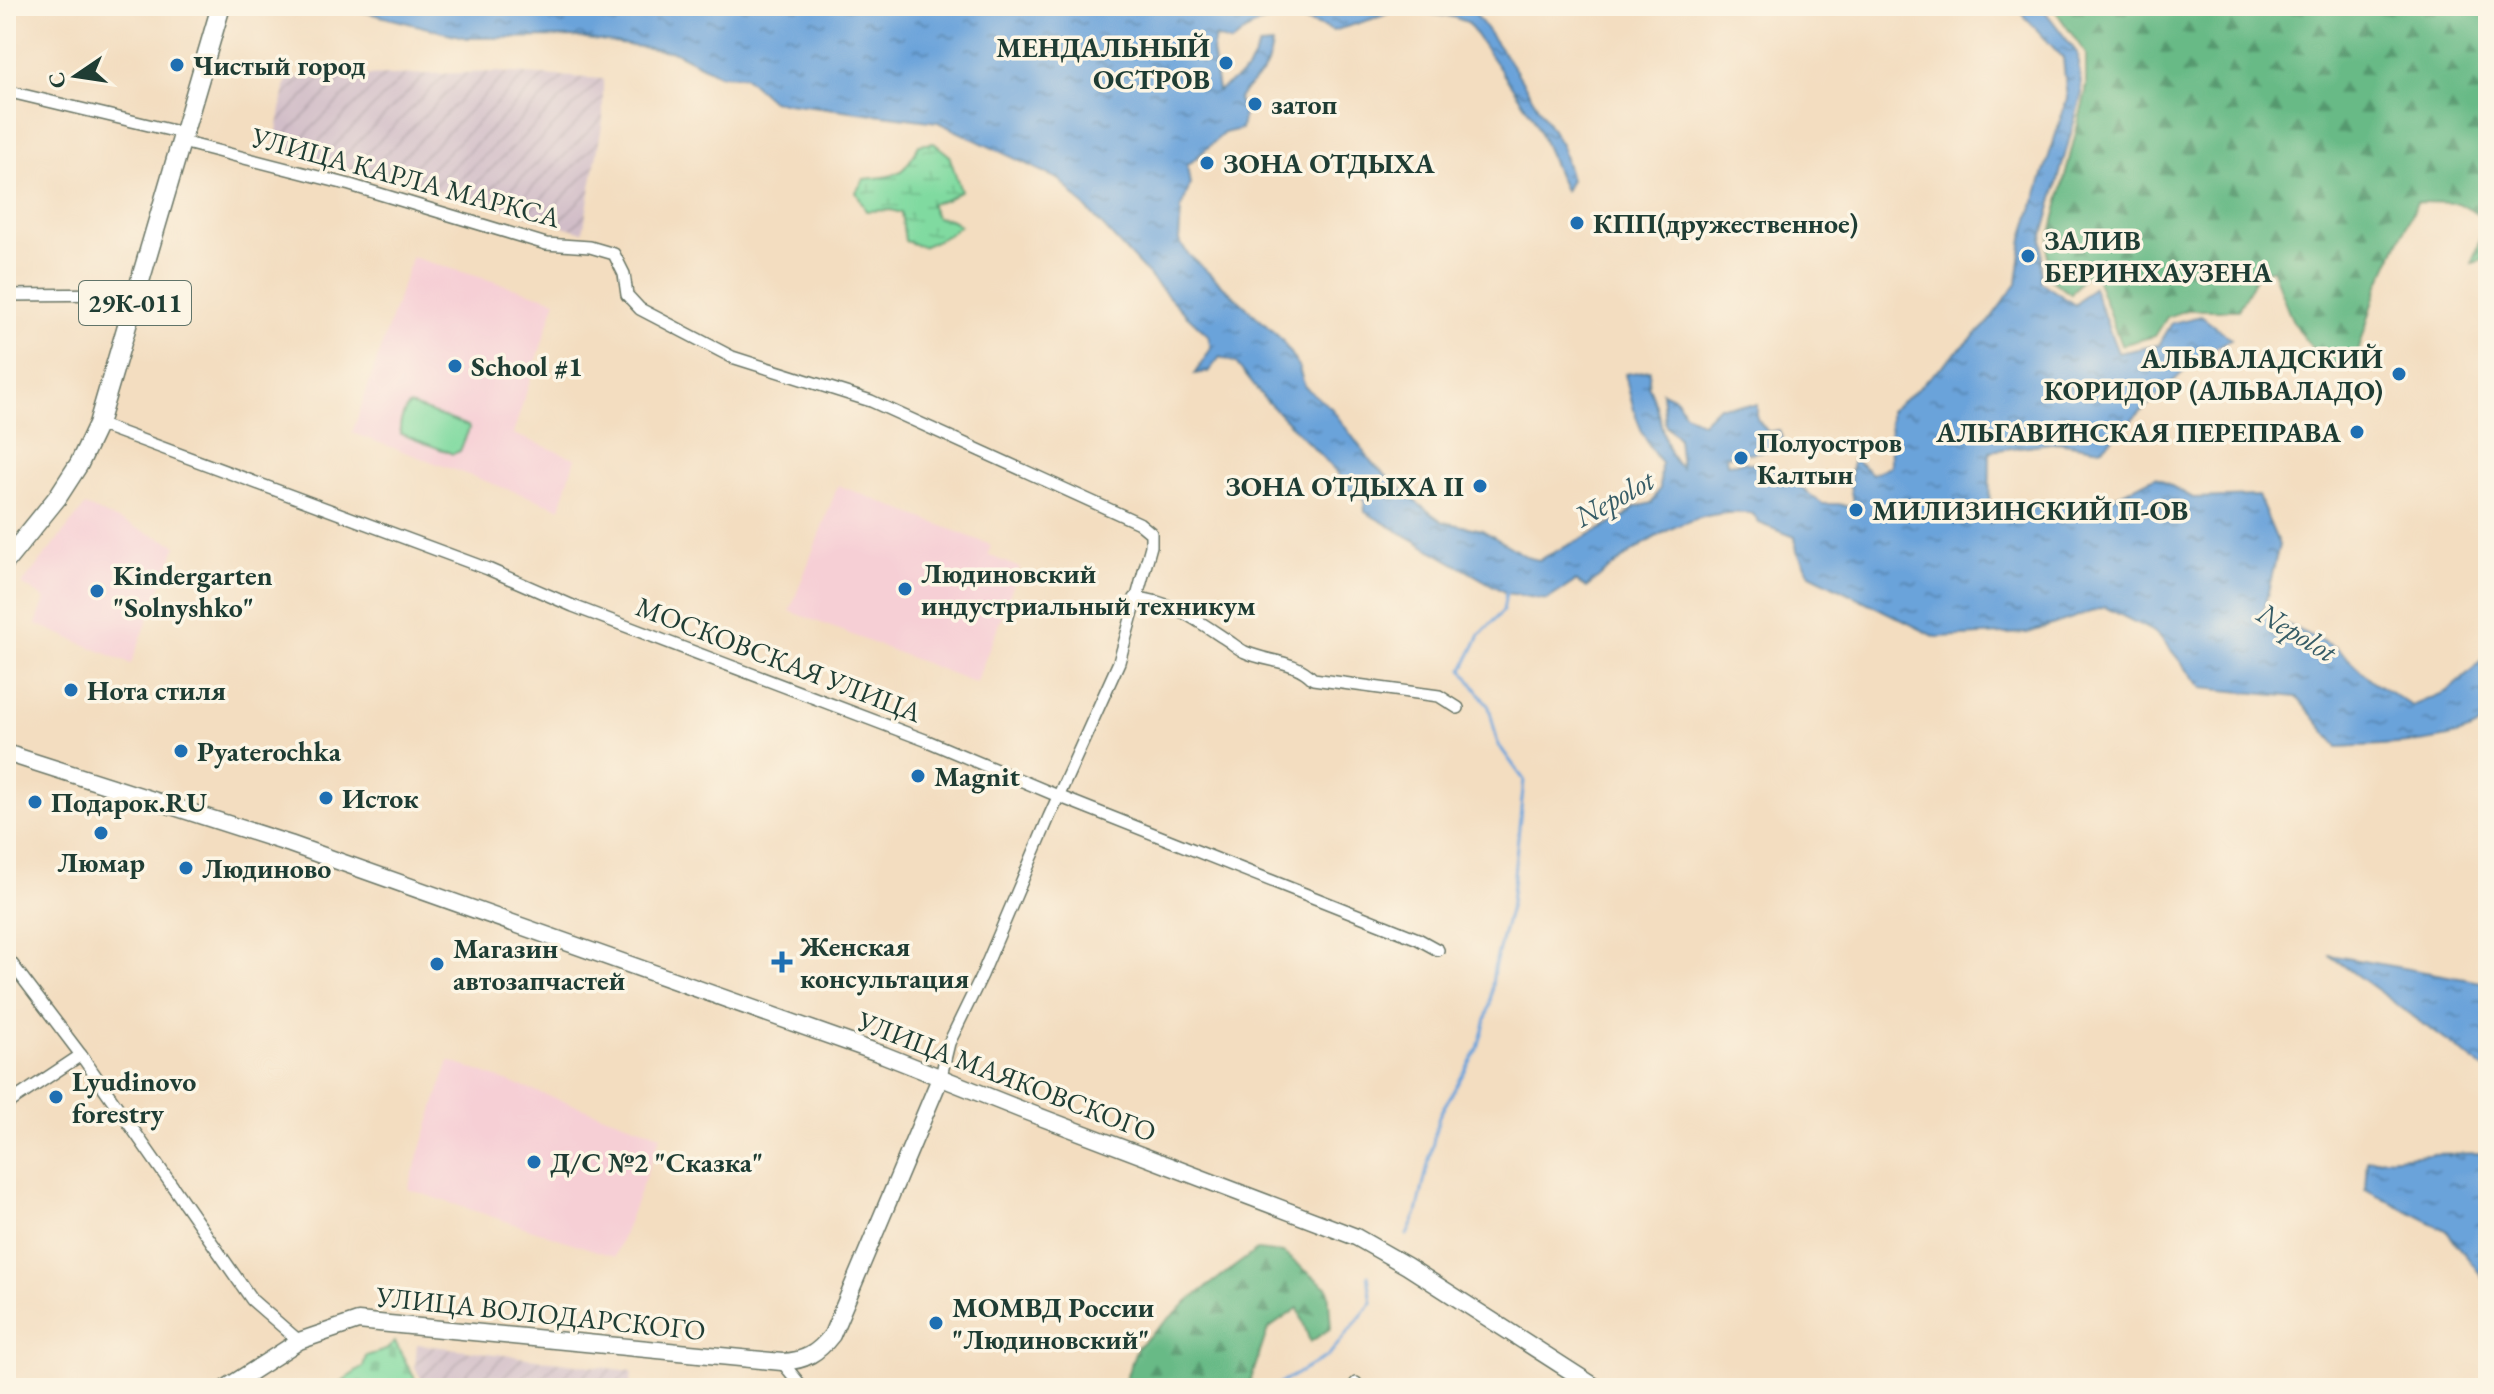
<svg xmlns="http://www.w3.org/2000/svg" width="2494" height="1394" font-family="'EB Garamond',serif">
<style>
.built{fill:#f6cfd5}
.industrial{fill:url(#industrial-furrows)}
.forest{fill:url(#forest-firs);stroke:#447c5d;stroke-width:2}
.wetland{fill:url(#wetland-marsh);stroke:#508c6a;stroke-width:2}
.cemetery{fill:url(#cemetery-stones);stroke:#508c6a;stroke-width:2}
.garden{fill:#80daa0;stroke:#508c6a;stroke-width:2}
.water{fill:url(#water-ripples);stroke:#457087;stroke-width:2}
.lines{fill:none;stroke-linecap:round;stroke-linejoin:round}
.stream{stroke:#6ba3da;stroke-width:3}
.street-casing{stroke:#697565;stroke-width:14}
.secondary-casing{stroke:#697565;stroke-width:19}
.primary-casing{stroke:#697565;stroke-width:21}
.street{stroke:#fff;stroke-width:11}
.secondary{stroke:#fff;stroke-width:16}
.primary{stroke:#fff;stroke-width:18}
.poi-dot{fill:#1f6fb2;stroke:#fcf5e5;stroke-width:3}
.labels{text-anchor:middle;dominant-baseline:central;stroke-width:7;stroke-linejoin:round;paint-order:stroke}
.shield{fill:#fcf5e5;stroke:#617469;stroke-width:2}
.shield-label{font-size:26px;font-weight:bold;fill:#1f3d34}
.poi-label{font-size:28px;font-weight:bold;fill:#1f3d34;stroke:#fcf5e5;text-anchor:start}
.street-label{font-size:28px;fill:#1f3d34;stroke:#fcf5e5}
.water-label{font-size:30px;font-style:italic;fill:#365c66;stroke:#fcf5e5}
</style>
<defs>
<pattern id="industrial-furrows" width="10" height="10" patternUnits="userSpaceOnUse" patternTransform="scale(2)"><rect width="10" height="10" fill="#d1bdc8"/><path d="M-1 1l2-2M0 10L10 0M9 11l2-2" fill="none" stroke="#b3a3ac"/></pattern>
<pattern id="forest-firs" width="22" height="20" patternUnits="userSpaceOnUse" patternTransform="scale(2)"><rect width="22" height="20" fill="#68ba86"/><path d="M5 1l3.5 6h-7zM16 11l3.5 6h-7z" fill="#55986e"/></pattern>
<pattern id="wetland-marsh" width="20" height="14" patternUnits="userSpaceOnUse" patternTransform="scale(2)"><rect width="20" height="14" fill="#80daa0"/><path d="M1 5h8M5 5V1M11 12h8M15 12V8" fill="none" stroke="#6ebc8a"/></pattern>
<pattern id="cemetery-stones" width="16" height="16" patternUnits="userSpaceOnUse" patternTransform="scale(2)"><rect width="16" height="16" fill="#80daa0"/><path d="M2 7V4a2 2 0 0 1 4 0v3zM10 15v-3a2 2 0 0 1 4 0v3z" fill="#6ebc8a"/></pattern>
<pattern id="water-ripples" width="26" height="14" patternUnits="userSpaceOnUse" patternTransform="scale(2)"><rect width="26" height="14" fill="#6ba3da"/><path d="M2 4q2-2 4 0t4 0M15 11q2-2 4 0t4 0" fill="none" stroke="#5786b2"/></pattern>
</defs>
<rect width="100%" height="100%" fill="#fcf5e5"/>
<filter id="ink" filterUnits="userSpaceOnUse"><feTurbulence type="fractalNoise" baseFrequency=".0125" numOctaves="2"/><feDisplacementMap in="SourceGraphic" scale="16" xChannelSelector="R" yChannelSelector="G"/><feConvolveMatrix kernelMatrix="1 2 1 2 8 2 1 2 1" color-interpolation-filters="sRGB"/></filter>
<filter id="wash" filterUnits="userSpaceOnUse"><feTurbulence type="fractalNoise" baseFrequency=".006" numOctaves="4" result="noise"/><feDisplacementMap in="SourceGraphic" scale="32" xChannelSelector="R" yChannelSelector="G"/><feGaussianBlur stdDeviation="1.8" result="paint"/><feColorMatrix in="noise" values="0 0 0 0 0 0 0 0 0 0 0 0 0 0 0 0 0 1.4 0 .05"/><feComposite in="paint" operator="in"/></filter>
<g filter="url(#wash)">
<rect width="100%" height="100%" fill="#f3ddc0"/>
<g class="built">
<path d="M412 257 556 300 513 434 575 458 560 508 352 433Z"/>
<path d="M838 485 991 545 988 555 1020 568 976 683 790 611Z"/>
<path d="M85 506 177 545 131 664 36 624 45 599 22 584Z"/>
<path d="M449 1061 661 1135 615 1257 408 1189Z"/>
</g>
<g class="industrial">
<path d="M496 72 603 79V120L583 232 449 193 273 152 287 78Z"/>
<path d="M417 1344 632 1371 630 1388H426L415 1367Z"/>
</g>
<g class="forest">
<path d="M2052 6H2488V259L2472 263 2486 219 2458 203 2417 202 2378 287 2355 362 2337 368C2290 333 2292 319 2272 268L2258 273 2238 310H2187L2167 317 2155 336 2121 345 2095 275H2085L2071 294 2047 277V249L2086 92V54Z"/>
<path d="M1257 1250 1283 1253 1328 1288 1331 1328 1310 1342 1298 1308 1268 1329 1248 1388H1122L1138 1346 1192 1298Z"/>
</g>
<path class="wetland" d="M934 143 949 155 961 191 945 200 930 204 936 217 950 219 960 226 948 235 923 247 905 241 901 213 891 210 866 211 856 192 864 179C897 176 903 177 919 145Z"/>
<path class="cemetery" d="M395 1342 420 1388H332L363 1367 366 1356 386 1350Z"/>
<path class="garden" d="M410 405 468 426 469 429 460 451 453 454 401 434C398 426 403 410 410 405Z"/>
<g class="water">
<path d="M341 6H1470L1515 69 1561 145 1571 180 1565 191 1533 117 1467 22 1453 17 1397 9 1382 16 1333 31C1310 20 1276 12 1252 27 1244 31 1238 38 1231 43L1215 37 1212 51 1218 91 1247 71 1259 46 1272 45C1266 81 1254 75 1238 100L1244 113 1241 129 1224 133 1187 166 1190 185 1181 209 1179 241 1189 255 1281 339 1298 366 1305 387 1331 408 1373 464 1416 502 1443 522 1482 530 1529 558 1539 560 1625 517 1635 507 1652 503 1660 488 1661 463C1640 437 1632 406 1625 374L1650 370 1648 386C1661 406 1662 454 1681 468L1678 438 1665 424 1662 392 1677 399 1684 412 1702 423 1719 406 1757 405V419L1768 432 1779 430 1787 448 1726 456 1727 464 1744 462 1773 468 1823 504H1839L1854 509 1850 485 1853 458 1872 474 1891 466 1890 411 1915 391 1986 325 2017 283 2023 238 2067 99 2063 58 2019 10 2008 6H2041L2077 53 2082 93 2042 239 2041 282 2075 305 2093 287 2118 353 2159 345 2172 323 2201 316 2231 339 2198 358 2101 449 2057 442 1990 451 1989 523 2037 504 2106 501 2155 477 2193 498 2258 496 2279 545 2263 613 2337 648 2371 680 2412 706 2448 691 2488 655V720C2460 745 2377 745 2338 747L2297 697 2202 688 2158 634 2105 607 2028 633 1936 637 1810 574 1797 551 1795 537 1759 523 1753 514C1688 505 1633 549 1586 588L1576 581 1547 600 1506 593 1365 512 1364 500 1351 491 1337 493 1343 481 1336 471 1263 397 1236 363 1220 357 1208 372 1195 374 1211 348 1208 335 1182 311 1060 180 938 122 772 101 744 76 720 75 675 52 572 37 467 38Z"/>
<path d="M2329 955 2488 983V1071Z"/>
<path d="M2488 1153V1284L2447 1231 2365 1189 2367 1160 2427 1154Z"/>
</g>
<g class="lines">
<g class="stream">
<path d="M1407 1235 1417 1213 1439 1116 1478 1048 1490 1004 1494 968 1511 903 1524 780 1498 744 1489 707 1463 670 1480 635 1503 611 1506 593 1510 591"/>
<path d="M1272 1388 1328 1356 1372 1303 1368 1275"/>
</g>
</g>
</g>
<g filter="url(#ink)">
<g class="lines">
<g class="street-casing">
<g id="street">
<path d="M6 91 178 132 182 142 350 185 546 244 590 247 614 254 624 274 627 295 640 309 732 357 871 401 1139 523 1151 533V546L1119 662 1049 817 982 975 949 1043 941 1076"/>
<path d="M6 295 132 294 136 302"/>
<path d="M98 424 488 569 573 606 925 740 1058 796 1418 939 1438 950"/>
<path d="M1135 598C1171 601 1195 619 1224 638 1231 642 1238 649 1245 652 1267 662 1295 660 1313 679L1439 696 1458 708"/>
<path d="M6 956 81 1055 252 1300 299 1341"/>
<path d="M6 1105 81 1055"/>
<path d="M782 1362 803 1388"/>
<path d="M1352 1388 1356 1383"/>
</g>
</g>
<g class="secondary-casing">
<g id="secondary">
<path d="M6 753 290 844 884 1055 1022 1110 1356 1237 1407 1266 1597 1388"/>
<path d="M226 1388 299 1341 358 1321 782 1362C805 1361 818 1353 832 1335L941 1076"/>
</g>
</g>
<g class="primary-casing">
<path id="primary" d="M6 561 57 498 79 464 98 424 221 6"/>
</g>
<use href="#street" class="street"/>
<use href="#secondary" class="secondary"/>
<use href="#primary" class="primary"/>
</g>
</g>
<g class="poi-dot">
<circle cx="1226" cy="63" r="8"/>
<circle cx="177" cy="65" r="8"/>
<circle cx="1255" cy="104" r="8"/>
<circle cx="1207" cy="163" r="8"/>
<circle cx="1577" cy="223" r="8"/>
<circle cx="2028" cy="256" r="8"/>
<circle cx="455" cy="366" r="8"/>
<circle cx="2399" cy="374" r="8"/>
<circle cx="2357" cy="432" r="8"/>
<circle cx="1741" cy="458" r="8"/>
<circle cx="1480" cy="486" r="8"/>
<circle cx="1856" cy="510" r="8"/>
<circle cx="905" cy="589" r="8"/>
<circle cx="97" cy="591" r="8"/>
<circle cx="71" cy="690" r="8"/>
<circle cx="181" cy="751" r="8"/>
<circle cx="918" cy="776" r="8"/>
<circle cx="326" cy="798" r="8"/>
<circle cx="35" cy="802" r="8"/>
<circle cx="101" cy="833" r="8"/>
<circle cx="186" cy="868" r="8"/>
<path d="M778 950h8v8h8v8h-8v8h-8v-8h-8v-8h8z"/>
<circle cx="437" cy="964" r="8"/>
<circle cx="56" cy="1097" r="8"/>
<circle cx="534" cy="1162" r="8"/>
<circle cx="936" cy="1323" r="8"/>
</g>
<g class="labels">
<rect class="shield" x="79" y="281" width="112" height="44" rx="6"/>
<g class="shield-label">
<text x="135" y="303">29К-011</text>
</g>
<g class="poi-label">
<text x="1210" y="47" text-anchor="end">МЕНДАЛЬНЫЙ<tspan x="1210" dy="32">ОСТРОВ</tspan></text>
<text x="193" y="65">Чистый город</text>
<text x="1271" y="104">затоп</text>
<text x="1223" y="163">ЗОНА ОТДЫХА</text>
<text x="1593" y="223">КПП(дружественное)</text>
<text x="2044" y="240">ЗАЛИВ<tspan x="2044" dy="32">БЕРИНХАУЗЕНА</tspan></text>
<text x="2383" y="358" text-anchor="end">АЛЬВАЛАДСКИЙ<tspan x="2383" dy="32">КОРИДОР (АЛЬВАЛАДО)</tspan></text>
<text x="471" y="366">School #1</text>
<text x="2341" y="432" text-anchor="end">АЛЬГАВИ́НСКАЯ ПЕРЕПРАВА</text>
<text x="1757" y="442">Полуостров<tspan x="1757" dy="32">Калтын</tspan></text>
<text x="1464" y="486" text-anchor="end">ЗОНА ОТДЫХА II</text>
<text x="1872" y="510">МИЛИЗИНСКИЙ П-ОВ</text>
<text x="921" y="573">Людиновский<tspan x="921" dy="32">индустриальный техникум</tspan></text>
<text x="113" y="575">Kindergarten<tspan x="113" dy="32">"Solnyshko"</tspan></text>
<text x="87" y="690">Нота стиля</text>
<text x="197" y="751">Pyaterochka</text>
<text x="934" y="776">Magnit</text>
<text x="342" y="798">Исток</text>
<text x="51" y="802">Подарок.RU</text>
<text x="101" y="862" text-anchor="middle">Люмар</text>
<text x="202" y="868">Людиново</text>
<text x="800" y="946">Женская<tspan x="800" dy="32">консультация</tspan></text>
<text x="453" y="948">Магазин<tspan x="453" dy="32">автозапчастей</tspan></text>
<text x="72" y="1081">Lyudinovo<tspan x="72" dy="32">forestry</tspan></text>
<text x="550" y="1162">Д/С №2 "Сказка"</text>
<text x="952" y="1307">МОМВД России<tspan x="952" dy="32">"Людиновский"</tspan></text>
</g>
<g class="street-label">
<text transform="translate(406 177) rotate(15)">УЛИЦА КАРЛА МАРКСА</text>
<text transform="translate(779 659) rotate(21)">МОСКОВСКАЯ УЛИЦА</text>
<text transform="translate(1007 1076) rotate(21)">УЛИЦА МАЯКОВСКОГО</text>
<text transform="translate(541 1313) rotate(6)">УЛИЦА ВОЛОДАРСКОГО</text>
</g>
<g class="water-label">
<text transform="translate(1614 498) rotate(-29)">Nepolot</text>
<text transform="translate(2297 632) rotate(31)">Nepolot</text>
</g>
</g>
<rect width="2494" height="1394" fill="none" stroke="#fcf5e5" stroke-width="32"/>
<g transform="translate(76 76) rotate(257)" stroke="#fcf5e5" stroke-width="6" paint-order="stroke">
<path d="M0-6L14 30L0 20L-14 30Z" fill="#1f3d34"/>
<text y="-12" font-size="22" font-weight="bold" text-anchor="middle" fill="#1f3d34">С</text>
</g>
</svg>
